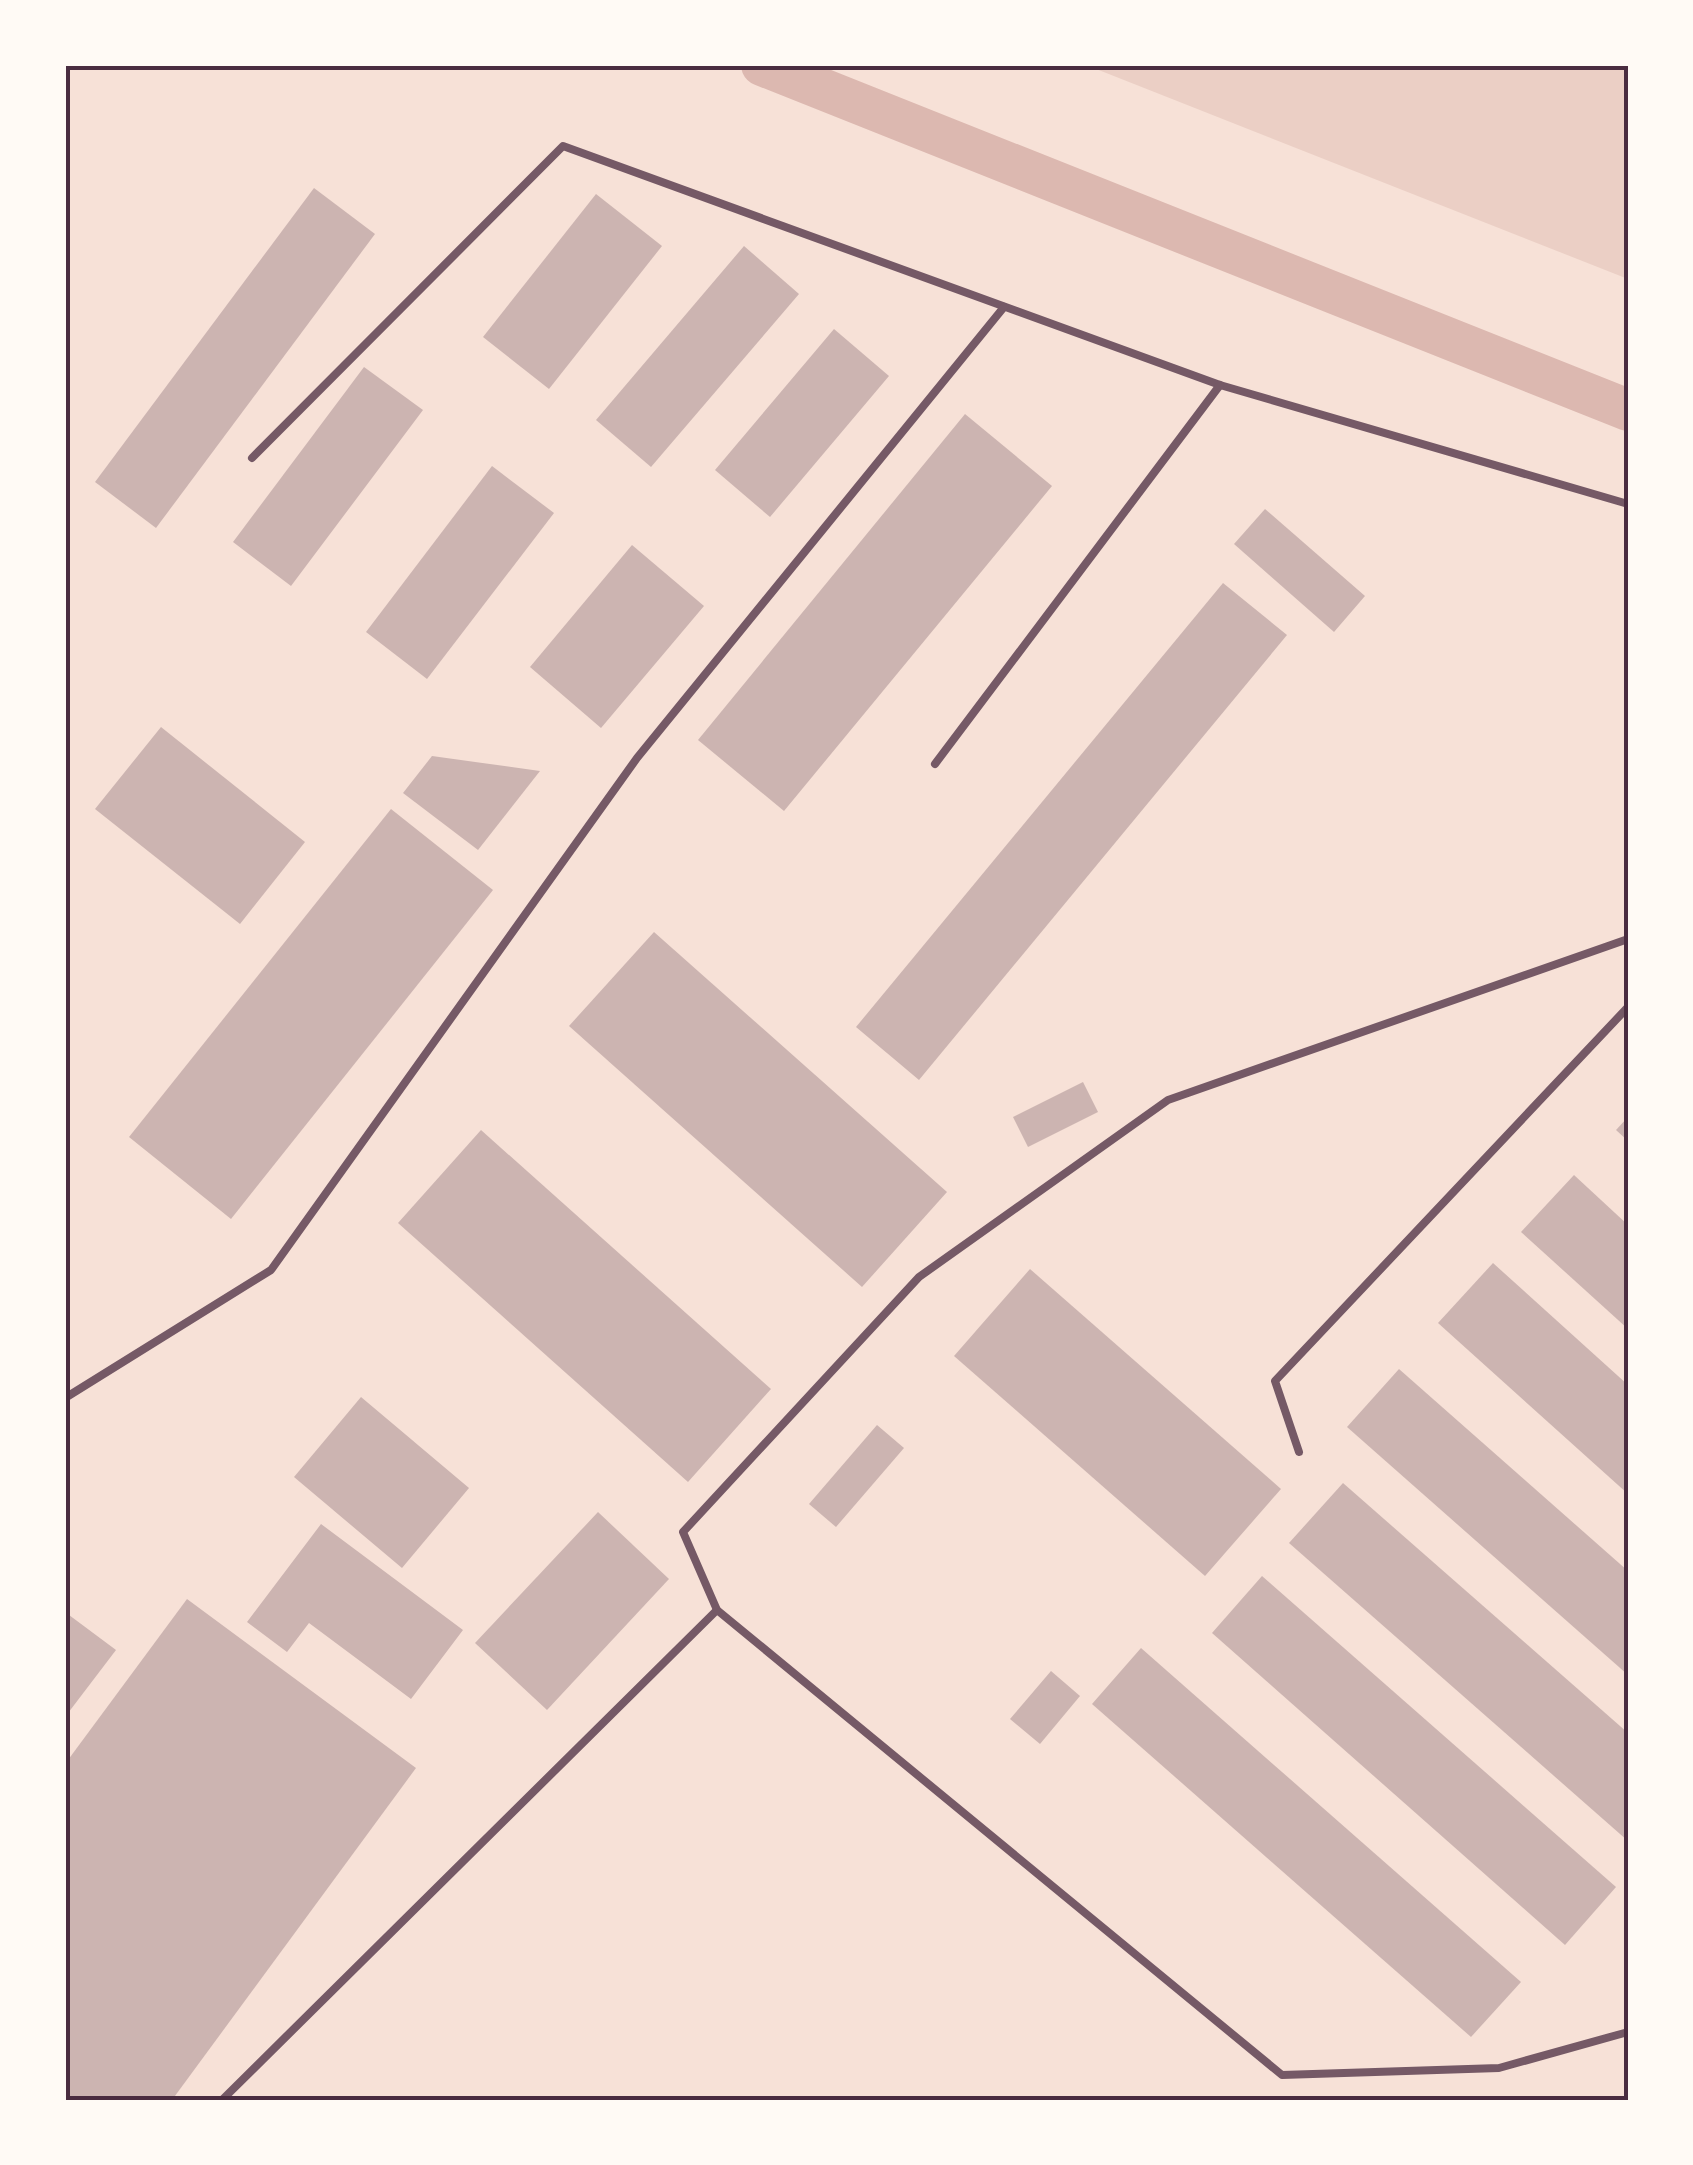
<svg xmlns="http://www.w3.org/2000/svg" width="1693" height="2165" font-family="'Open Sans',sans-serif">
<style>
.green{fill:#ebcfc5}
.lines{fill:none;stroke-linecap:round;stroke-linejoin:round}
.canal{stroke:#dcb8b0;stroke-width:42}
.building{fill:#ccb4b1}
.service{stroke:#755966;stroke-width:8}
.neatline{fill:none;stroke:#4a2c40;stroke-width:4}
</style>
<rect width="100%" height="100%" fill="#f7e1d7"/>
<path class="green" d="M1086 65H1628V279Z"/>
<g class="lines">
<path class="canal" d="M762 65 1628 410"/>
</g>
<g class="building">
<path d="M314 188 375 234 156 528 95 482Z"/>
<path d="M596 194 662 246 549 389 483 337Z"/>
<path d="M744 246 799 294 651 467 596 420Z"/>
<path d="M834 329 889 376 770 517 715 470Z"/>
<path d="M364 367 423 410 291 586 233 542Z"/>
<path d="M965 414 1052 486 784 811 698 740Z"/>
<path d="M492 466 554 513 427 679 366 632Z"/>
<path d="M1265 509 1365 596 1334 632 1234 544Z"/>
<path d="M632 545 704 606 601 728 530 667Z"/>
<path d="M1223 583 1287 635 919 1080 856 1027Z"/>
<path d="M161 727 305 842 240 924 95 809Z"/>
<path d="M432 756 540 771 478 850 403 793Z"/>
<path d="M391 809 493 890 231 1219 129 1137Z"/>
<path d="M654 932 947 1192 862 1287 569 1026Z"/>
<path d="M1083 1082 1098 1112 1028 1147 1013 1117Z"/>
<path d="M1628 1117V1141L1616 1130Z"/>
<path d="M481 1130 771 1389 688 1482 398 1223Z"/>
<path d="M1574 1175 1628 1225V1329L1521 1232Z"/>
<path d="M1493 1263 1628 1385V1494L1438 1323Z"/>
<path d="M1030 1269 1281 1489 1205 1576 954 1356Z"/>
<path d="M1399 1369 1628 1571V1675L1347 1427Z"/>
<path d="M361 1397 469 1488 402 1568 294 1477Z"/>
<path d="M877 1425 904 1448 836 1527 809 1504Z"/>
<path d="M1343 1483 1628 1733V1841L1289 1543Z"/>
<path d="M598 1512 669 1579 547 1710 475 1643Z"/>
<path d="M321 1524 463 1630 411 1699 309 1623 287 1652 247 1622Z"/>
<path d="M1262 1576 1616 1887 1565 1945 1212 1633Z"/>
<path d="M187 1599 416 1768 172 2100H65V1764Z"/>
<path d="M65 1612 116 1650 65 1717Z"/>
<path d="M1141 1648 1521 1982 1471 2037 1092 1704Z"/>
<path d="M1051 1671 1080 1696 1040 1744 1010 1719Z"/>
</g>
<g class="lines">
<g class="service">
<path d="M252 458 563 146 1220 385 1628 504"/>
<path d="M935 764 1220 385"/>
<path d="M1628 939 1168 1100 919 1277 683 1532 717 1610 1282 2075 1499 2068 1628 2032"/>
<path d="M65 1398 271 1270 637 758 1004 307"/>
<path d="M1299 1452 1275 1381 1628 1007"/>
<path d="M222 2100 717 1610"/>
</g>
</g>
<rect width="1693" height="2165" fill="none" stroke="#fffaf5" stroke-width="135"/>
<rect x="68" y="68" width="1558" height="2030" class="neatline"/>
</svg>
